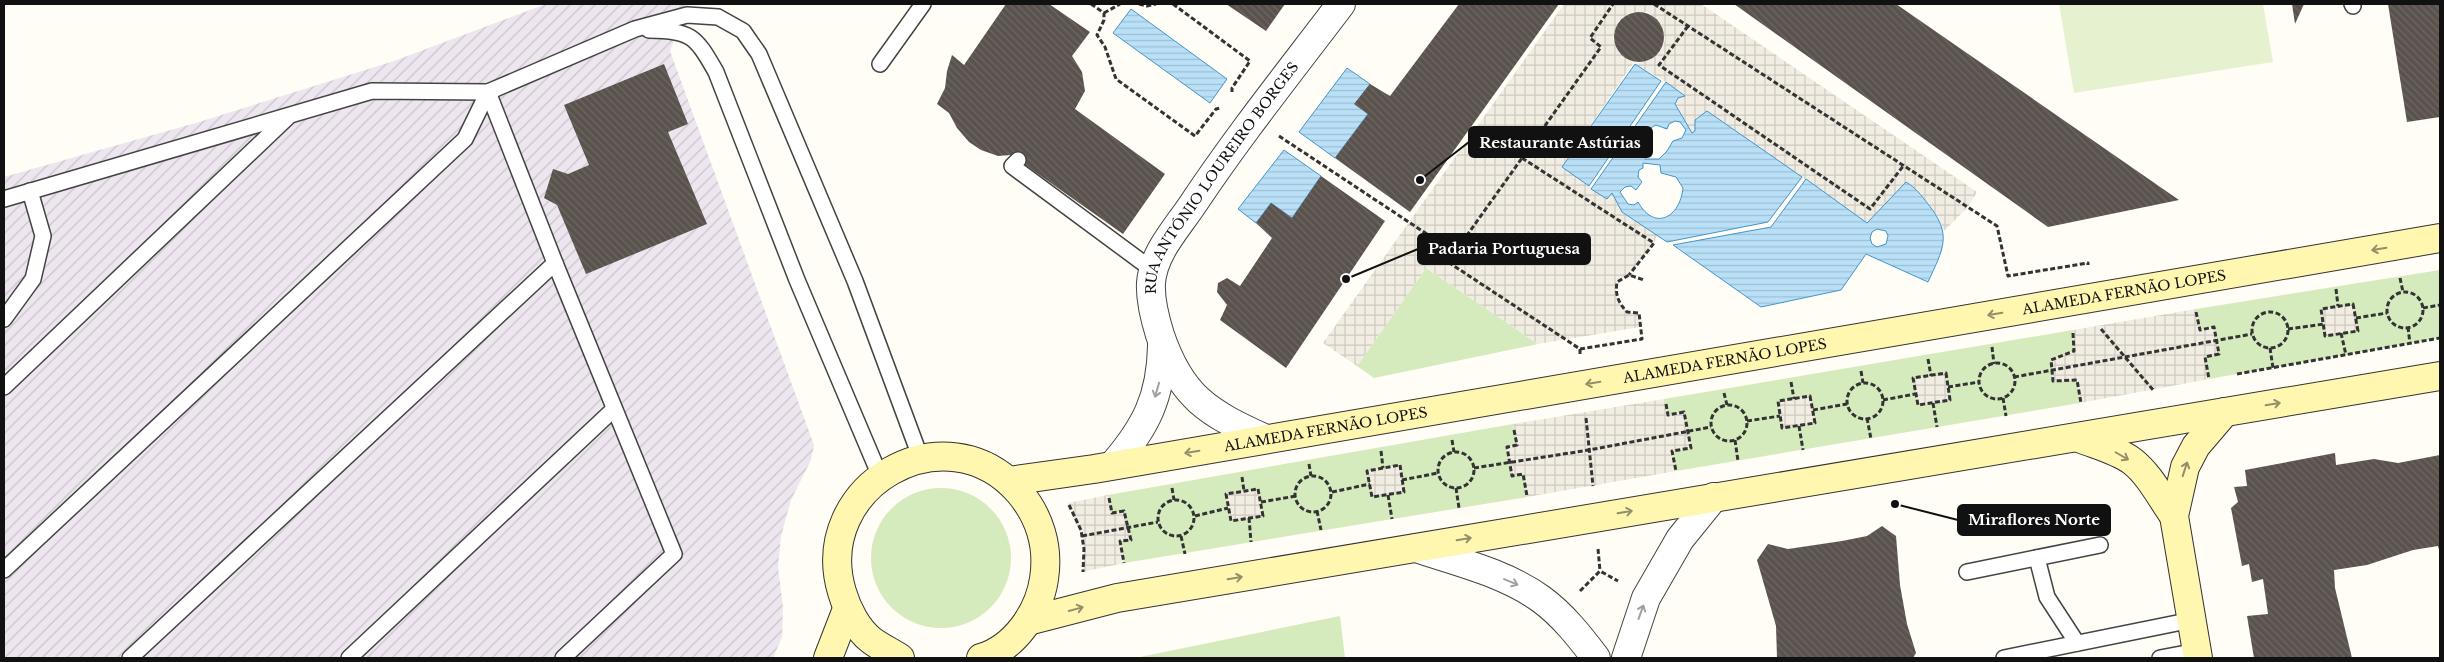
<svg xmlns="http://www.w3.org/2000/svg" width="2444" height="662" font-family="'Libre Baskerville',serif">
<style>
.industrial{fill:url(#industrial-furrows)}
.grass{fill:#d5ebbd}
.pitch{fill:#e6f2cf}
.plaza{fill:url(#plaza-grid)}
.water{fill:url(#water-rules);stroke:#3f96cf;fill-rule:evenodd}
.building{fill:url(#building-back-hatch)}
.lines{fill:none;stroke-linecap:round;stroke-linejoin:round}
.lane-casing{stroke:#444;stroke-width:18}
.street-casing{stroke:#444;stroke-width:30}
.secondary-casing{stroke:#333;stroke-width:30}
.path{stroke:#333;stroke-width:3;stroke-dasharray:5 2.5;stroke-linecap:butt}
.lane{stroke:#fff;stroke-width:15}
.street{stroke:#fff;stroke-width:28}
.secondary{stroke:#fff6b0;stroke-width:28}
.oneway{stroke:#948f68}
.oneway2{stroke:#a0a0a0}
.labels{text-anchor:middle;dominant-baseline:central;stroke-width:5;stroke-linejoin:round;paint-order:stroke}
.street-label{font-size:14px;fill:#111;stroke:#fff}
.leader{fill:none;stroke:#111;stroke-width:2}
.callout-dot{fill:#111;stroke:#fff;stroke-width:2}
.callout{fill:#111;stroke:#111;stroke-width:2}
.callout-label{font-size:15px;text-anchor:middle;font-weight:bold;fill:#fff}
</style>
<defs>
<pattern id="industrial-furrows" width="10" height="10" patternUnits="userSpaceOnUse" patternTransform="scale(1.25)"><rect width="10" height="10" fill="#eee6ef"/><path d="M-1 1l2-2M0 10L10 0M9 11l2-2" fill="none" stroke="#cbc4cc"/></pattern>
<pattern id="plaza-grid" width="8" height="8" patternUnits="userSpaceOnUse" patternTransform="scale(1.25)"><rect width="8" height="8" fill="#f1ede2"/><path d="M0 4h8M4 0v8" fill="none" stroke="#cecac1"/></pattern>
<pattern id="water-rules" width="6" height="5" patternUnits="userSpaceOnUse" patternTransform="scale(1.25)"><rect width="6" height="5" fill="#b9e0f7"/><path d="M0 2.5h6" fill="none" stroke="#9ebfd3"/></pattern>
<pattern id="building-back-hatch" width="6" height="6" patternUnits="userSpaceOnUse" patternTransform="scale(1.25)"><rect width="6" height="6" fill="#5a524d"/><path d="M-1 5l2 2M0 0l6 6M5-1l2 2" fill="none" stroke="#6d6662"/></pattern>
</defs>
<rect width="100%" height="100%" fill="#fffdf5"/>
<path class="industrial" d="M546 4H688L670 51 814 445 811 460 791 500 781 536 778 567 783 607 782 637 773 658H4V177L199 122 394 61Z"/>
<g class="grass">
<path d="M1426 268 1538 344 1374 378 1357 366Z"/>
<path d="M2440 270V338L2209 379 2205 357 2219 354 2214 327 2200 330 2196 309Z"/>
<path d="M2073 330 2074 351 2051 360 2053 381 2077 380 2080 403 1676 471 1672 451 1691 448 1684 412 1668 415 1664 399Z"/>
<path d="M1513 424 1517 445 1507 448 1512 476 1523 474 1527 497 1124 563 1120 541 1131 540 1124 511 1112 513 1108 495Z"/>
<circle cx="941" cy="558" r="70"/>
<path d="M1340 616 1345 658H1135Z"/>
</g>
<path class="pitch" d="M2059 4H2263L2273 62 2074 93Z"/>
<g class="plaza">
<path d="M1564 4H1701L1977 192 1968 207 1944 231 1939 218 1920 193 1867 223 1707 112 1695 120V132L1692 133 1675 104 1678 98 1684 96 1666 82 1635 64 1651 59 1663 47 1665 39 1661 23 1648 12H1632L1618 21 1613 38 1619 53 1634 62 1562 167 1607 199 1612 192 1622 212 1657 235 1654 243 1629 275 1617 282 1615 293 1620 304 1627 312 1639 313 1640 327 1538 344 1426 268 1357 366 1323 343Z"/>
<path d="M2353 304 2358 331 2325 336 2321 309Z"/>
<path d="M2196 309 2200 329 2214 327 2219 354 2205 357 2209 379 2080 403 2077 380 2053 381 2051 360 2074 351 2073 330Z"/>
<path d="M1946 373 1950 400 1918 405 1913 378Z"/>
<path d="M1810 396 1815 423 1782 428 1778 401Z"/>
<path d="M1664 399 1668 415 1684 412 1689 436 1691 448 1672 452 1676 471 1527 497 1523 474 1512 476 1507 447 1517 445 1513 424Z"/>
<path d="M1400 465 1404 492 1372 497 1367 471Z"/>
<path d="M1258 489 1263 516 1231 521 1226 494Z"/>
<path d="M1108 495 1112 513 1124 511 1131 540 1120 541 1124 563 1082 572 1084 549 1082 536 1068 503Z"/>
</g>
<g class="water">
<path d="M1131 9 1227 79 1210 103 1113 33Z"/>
<path d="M1635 64 1661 81 1589 186 1562 167Z"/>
<path d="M1347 68 1370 84 1355 104 1368 114 1335 158 1299 132Z"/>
<path d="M1666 82 1685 96 1678 98 1675 104 1692 133 1695 131V120L1707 111 1802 177 1768 222 1667 242 1622 212 1612 193 1607 199 1591 189ZM1675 121 1680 122 1686 130 1682 138 1673 141 1667 151 1659 159H1645C1645 144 1641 132 1656 125L1667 129 1669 124ZM1643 163 1660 165 1661 173 1676 177 1683 188C1680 217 1655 232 1638 202L1634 205 1628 204 1620 192 1625 187 1631 186 1636 190 1642 182 1638 177 1639 170 1643 168Z"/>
<path d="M1284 150 1321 176 1292 218 1271 203 1256 223 1238 209Z"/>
<path d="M1806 179 1867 223 1906 182C1916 188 1921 195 1928 204 1953 235 1943 249 1928 282L1866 254 1841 290 1761 307 1673 245 1771 227ZM1877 229 1886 231 1888 236 1886 244 1877 247 1872 244 1870 238 1872 232Z"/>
</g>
<g class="building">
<path d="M1006 4H1049L1090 32 1072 56 1082 72 1085 91 1075 109 1165 174 1123 234 1011 155 998 156 981 150 969 142 957 128 949 113 937 104 945 88 947 71 952 55 964 65Z"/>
<path d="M1226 4H1285L1266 31Z"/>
<path d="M1459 4H1559L1410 212 1335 158 1368 114 1354 104 1370 84 1390 96Z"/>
<path d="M1734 4H1896L2179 200 2048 227Z"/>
<path d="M2292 4H2304L2295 24Z"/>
<path d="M2388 4H2440V117L2407 122Z"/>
<circle cx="1639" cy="37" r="25"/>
<path d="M664 64 688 124 668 132 707 224 586 274 557 205 544 198 553 169 568 174 589 165 564 105Z"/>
<path d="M1321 176 1385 221 1286 368 1220 320 1227 305 1217 292 1218 283 1227 278 1240 286 1272 238 1256 223 1271 203 1292 218Z"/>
<path d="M2335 453 2336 465 2374 459 2398 463 2440 455V553L2438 546 2413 550 2367 565 2334 570 2335 588 2352 658H2254L2247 616 2268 614 2263 579 2252 582 2249 564 2242 566 2231 508 2238 502 2234 487 2247 486 2245 470Z"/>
<path d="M1882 526 1896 536 1900 585 1907 624 1916 653 1913 658H1777L1776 626 1757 560 1768 544 1788 549 1842 541 1867 536Z"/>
</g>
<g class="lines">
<g class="lane-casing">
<g id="lane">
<path d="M2352 4 2353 6"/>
<path d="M649 30C691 31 695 35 716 72L797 280 880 476"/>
<path d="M880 64 923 4"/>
<path d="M1018 160 1012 166 1154 271"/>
<path d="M4 199 372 91 488 92 635 29 687 15 718 17 743 31 759 54 855 281 921 459"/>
<path d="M555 263 674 554 563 658"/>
<path d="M4 319 33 279 43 236 30 191"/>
<path d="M4 387 289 116"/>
<path d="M2037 558 2047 597 2077 643"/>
<path d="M4 570 465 139 488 92"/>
<path d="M1967 572 2100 545"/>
<path d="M130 658 555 263 488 92"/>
<path d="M349 658 614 409"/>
<path d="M2004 658 2192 620"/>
<path d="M2160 658 2197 651"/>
</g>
</g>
<g class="street-casing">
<g id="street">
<path id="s1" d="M1266 439C1208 413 1181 397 1160 335 1155 319 1150 300 1151 283 1153 253 1177 228 1193 204 1239 135 1291 70 1341 4"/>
<path d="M1113 465C1146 427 1161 397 1162 346"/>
<path d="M1416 548C1458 562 1505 573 1541 599 1563 615 1580 637 1596 658"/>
<path d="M1626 658 1646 598 1680 539 1714 497"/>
</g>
</g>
<g class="secondary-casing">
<g id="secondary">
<path d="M2079 438C2096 445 2117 450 2132 461 2150 475 2161 498 2174 516"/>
<path id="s2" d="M1009 481 1094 469 2440 238"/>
<path d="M1028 621 1117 598 2440 376"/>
<path d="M828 658 847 609"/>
<path d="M900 658C891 652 880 647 871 640 857 629 847 609 842 592 810 486 946 408 1019 492 1040 517 1049 547 1044 579 1039 612 1015 648 981 658"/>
<path d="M2198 658 2174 516 2185 467 2196 446 2225 412"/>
</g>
</g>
<g class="path">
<path d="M1091 4 1104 13V20L1097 35 1105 47 1116 79 1195 136 1216 109 1220 108"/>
<path d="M1139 4 1147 6 1156 4"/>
<path d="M1173 4 1250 61 1232 88V92"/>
<path d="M1654 4 1997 226 2008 276 2088 263V265"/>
<path d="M1104 13 1120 4"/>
<path d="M1688 26 1659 65 1870 209 1904 165"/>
<path d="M1279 136 1454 252"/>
<path d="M1522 158 1654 243 1629 275"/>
<path d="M2400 278 2403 292"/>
<path d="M2336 289 2338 306"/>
<circle cx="2405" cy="310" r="18"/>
<path d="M2353 304 2358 331 2325 336 2321 309Z"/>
<path d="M2423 308 2440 305"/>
<path d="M2196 312 2200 330 2214 327 2219 354 2205 357 2209 379"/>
<circle cx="2270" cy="330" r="18"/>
<path d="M2356 318 2387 313"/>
<path d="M2408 327 2410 344"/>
<path d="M2101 329 2154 391"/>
<path d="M2288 329 2324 324"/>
<path d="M2073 333 2074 351 2051 360 2053 381 2077 380 2081 403"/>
<path d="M2341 333 2346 355"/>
<path d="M1992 347 1994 364"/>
<path d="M2270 348 2273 368"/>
<path d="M1580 349 1642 339 1639 313 1627 312C1618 302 1615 295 1617 282L1629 275 1644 280"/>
<path d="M1580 354V349L1448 262 1601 47 1590 38 1613 4"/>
<path d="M1928 359 1931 376"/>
<circle cx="1997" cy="381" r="18"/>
<path d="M1861 371 1863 383"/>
<path d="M1946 373 1950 400 1918 405 1913 378Z"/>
<path d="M2237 374 2440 338"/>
<path d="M2014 377 2252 334"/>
<path d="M1791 382 1794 399"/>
<circle cx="1865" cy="401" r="18"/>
<path d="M1948 387 1979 382"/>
<path d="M1724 393 1727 405"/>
<path d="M1810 396 1815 423 1782 428 1778 401Z"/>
<path d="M2003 398 2006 416"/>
<path d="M1883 400 1915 394"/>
<path d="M1933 403 1937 427"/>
<path d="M1666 404 1668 415 1684 412 1691 448 1672 451 1676 471"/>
<circle cx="1729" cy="423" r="18"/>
<path d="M1813 410 1847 404"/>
<path d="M1586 418 1593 486"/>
<path d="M1867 418 1871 439"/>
<path d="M1747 421 1780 416"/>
<path d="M1799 426 1803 450"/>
<path d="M1514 430 1517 445 1507 447 1512 476 1523 474 1527 496"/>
<path d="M1452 440 1454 452"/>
<path d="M1735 440 1738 461"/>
<path d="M1381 451 1383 468"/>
<circle cx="1456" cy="470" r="18"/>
<path d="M1309 464 1311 476"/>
<path d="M1400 465 1404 492 1372 497 1367 471Z"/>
<path d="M1474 468 1589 450 1711 427"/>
<circle cx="1313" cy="494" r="18"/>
<path d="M1242 477 1244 491"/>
<path d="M1402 480 1438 473"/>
<path d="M1172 488 1174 500"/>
<path d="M1456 488 1459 508"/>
<path d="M1258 489 1263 516 1231 521 1226 494Z"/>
<path d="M1332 492 1370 484"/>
<path d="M1388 495 1392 519"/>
<path d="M1109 498 1112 513 1124 511 1131 540 1120 541 1124 563"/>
<circle cx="1176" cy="518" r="18"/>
<path d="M1261 502 1296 496"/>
<path d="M1069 505 1081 530 1084 549 1083 572"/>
<path d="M1317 511 1321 530"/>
<path d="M1195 516 1228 508"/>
<path d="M1249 518 1251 542"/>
<path d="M1082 536 1158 522"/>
<path d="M1181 536 1185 554"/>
<path d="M1598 549 1600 571"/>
<path d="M1580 591 1600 571 1618 581"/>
</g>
<use href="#lane" class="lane"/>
<use href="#street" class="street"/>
<use href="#secondary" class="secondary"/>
</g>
<defs><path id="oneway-shaft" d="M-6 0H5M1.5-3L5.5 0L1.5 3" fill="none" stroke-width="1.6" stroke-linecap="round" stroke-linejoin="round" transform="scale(1.25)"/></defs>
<g class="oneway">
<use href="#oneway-shaft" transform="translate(2379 249) rotate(171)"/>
<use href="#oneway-shaft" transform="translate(1995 314) rotate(170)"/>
<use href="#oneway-shaft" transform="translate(1593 383) rotate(170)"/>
<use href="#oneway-shaft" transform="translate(2273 404) rotate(-10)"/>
<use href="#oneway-shaft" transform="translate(1192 452) rotate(170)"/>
<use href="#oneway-shaft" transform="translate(2122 456) rotate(30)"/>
<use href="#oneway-shaft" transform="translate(2185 469) rotate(-72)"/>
<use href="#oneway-shaft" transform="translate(1625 512) rotate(-10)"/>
<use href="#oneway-shaft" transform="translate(1464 539) rotate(-10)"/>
<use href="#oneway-shaft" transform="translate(1235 578) rotate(-9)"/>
<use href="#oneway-shaft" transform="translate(1076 609) rotate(-15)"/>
</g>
<g class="oneway2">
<use href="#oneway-shaft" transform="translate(1157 390) rotate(106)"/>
<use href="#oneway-shaft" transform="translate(1511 582) rotate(23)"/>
<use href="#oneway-shaft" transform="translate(1641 612) rotate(-70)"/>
</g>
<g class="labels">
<g class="street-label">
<text stroke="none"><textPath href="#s1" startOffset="334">RUA ANTÓNIO LOUREIRO BORGES</textPath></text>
<text stroke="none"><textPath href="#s2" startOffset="1131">ALAMEDA FERNÃO LOPES</textPath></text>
<text stroke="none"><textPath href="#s2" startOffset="726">ALAMEDA FERNÃO LOPES</textPath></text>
<text stroke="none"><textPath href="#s2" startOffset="321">ALAMEDA FERNÃO LOPES</textPath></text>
</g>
</g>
<path class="leader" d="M1420 180L1469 142M1346 279L1418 249M1895 504L1958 520"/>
<g class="callout-dot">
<circle cx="1420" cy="180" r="5"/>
<circle cx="1346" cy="279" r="5"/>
<circle cx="1895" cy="504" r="5"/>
</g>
<g class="callout">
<rect x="1469" y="127" width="183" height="30" rx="5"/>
<rect x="1418" y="234" width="172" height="30" rx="5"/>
<rect x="1958" y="505" width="152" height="30" rx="5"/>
</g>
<g class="callout-label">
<text x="1560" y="148">Restaurante Astúrias</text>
<text x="1504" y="254">Padaria Portuguesa</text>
<text x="2034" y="525">Miraflores Norte</text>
</g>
<rect width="2444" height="662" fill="none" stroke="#111111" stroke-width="10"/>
</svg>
